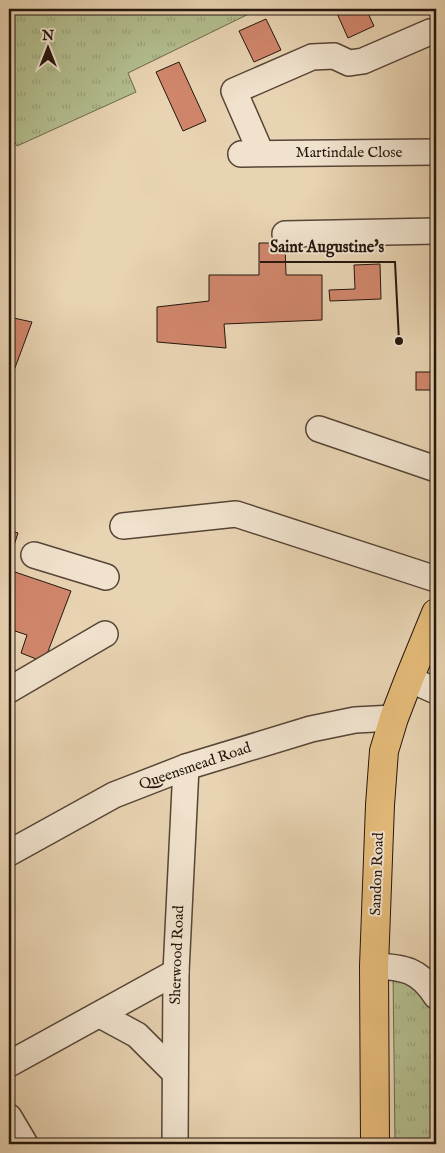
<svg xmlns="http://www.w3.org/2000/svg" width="445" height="1153" font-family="'IM FELL English',serif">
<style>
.park{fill:url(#park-tufts);stroke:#6c6a4e}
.building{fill:#d0866b;stroke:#25160d}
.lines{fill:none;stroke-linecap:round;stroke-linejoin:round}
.minor-casing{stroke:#564536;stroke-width:28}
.highway-casing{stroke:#25160d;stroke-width:30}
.minor{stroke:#f0e2cd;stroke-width:25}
.highway{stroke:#e4ba79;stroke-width:28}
.labels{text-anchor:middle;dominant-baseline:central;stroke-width:4;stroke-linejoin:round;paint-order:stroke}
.street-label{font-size:15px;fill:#25160d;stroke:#f0e2cd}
.leader{fill:none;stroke:#25160d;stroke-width:2}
.callout-dot{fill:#25160d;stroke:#f0e2cd;stroke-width:2}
.callout-label{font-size:16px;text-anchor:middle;font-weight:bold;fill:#25160d;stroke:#f0e2cd;stroke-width:4;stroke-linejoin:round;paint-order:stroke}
</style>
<defs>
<pattern id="park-tufts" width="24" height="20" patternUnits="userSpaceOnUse" patternTransform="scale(1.25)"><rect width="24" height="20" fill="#b3bd8e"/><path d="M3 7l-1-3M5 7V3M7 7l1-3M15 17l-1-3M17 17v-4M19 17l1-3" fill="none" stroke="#9aa279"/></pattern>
</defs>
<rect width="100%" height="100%" fill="#e8d3b2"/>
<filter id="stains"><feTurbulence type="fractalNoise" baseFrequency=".004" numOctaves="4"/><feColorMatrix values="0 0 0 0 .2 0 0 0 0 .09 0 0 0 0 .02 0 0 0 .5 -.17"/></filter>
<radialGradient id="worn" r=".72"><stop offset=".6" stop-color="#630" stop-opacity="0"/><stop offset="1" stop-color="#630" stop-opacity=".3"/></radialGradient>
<g class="park">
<path d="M9 9H259L128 73 136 92 17 146 9 133Z"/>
<path d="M393 972 423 997 436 1016V1144H395Z"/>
</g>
<g class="building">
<path d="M335 9H366L374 26 348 38Z"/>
<path d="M266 19 281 50 254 62 239 31Z"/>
<path d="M179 62 206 121 183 131 156 72Z"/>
<path d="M259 243H285L286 275H322V320L224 324 226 348 157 342V307L209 301V275H259Z"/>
<path d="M380 264 381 299 330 301 329 290 355 289 354 265Z"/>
<path d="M9 317 32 322 9 384Z"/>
<rect x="416" y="372" width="20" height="18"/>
<path d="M9 530 18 533 9 561Z"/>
<path d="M9 570 71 591 44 662 21 653 27 635 9 629Z"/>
</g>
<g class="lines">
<g class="minor-casing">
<g id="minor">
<path d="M261 153 234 91 312 57 334 56 349 63 363 61 430 32"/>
<path d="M241 154 436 152"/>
<path d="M285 234 436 231"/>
<path d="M319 429 436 469"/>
<path d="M123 526 236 514 436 579"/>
<path d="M34 555 106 577"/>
<path d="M409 679 436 691"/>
<path d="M9 690 105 634"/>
<path d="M9 853 114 795 186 767 311 729 355 720 394 718"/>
<path d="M374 966C404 967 420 970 436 996"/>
<path d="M100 1015 137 1035 175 1073"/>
<path d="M9 1064 176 972"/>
<path d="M9 1117 25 1144"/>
<path d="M175 1144 176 972 186 767"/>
</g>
</g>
<g class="highway-casing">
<path id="highway" d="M375 1144 374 966 380 805 384 751 394 718 409 679 436 613"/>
</g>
<use href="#minor" class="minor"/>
<use href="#highway" class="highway"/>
</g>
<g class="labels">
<g class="street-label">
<text x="349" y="152">Martindale Close</text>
<text transform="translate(195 766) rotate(-19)">Queensmead Road</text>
<text transform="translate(377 874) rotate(-88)">Sandon Road</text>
<text transform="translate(177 955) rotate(-88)">Sherwood Road</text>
</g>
</g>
<path class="leader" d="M399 341L395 262H260"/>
<circle class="callout-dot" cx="399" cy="341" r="5"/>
<g class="callout-label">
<text x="327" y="252">Saint Augustine's</text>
</g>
<rect width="445" height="1153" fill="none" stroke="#e8d3b2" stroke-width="30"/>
<rect x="10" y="10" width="425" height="1133" fill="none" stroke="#25160d" stroke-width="2.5"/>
<rect x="15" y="15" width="415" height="1123" fill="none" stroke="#25160d"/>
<g transform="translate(48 48)" stroke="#f0e2cd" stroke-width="4" paint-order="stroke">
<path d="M0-4L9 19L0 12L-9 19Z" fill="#25160d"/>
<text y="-8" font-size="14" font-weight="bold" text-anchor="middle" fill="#25160d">N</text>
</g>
<rect width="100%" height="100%" filter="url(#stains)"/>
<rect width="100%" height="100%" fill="url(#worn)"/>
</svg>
